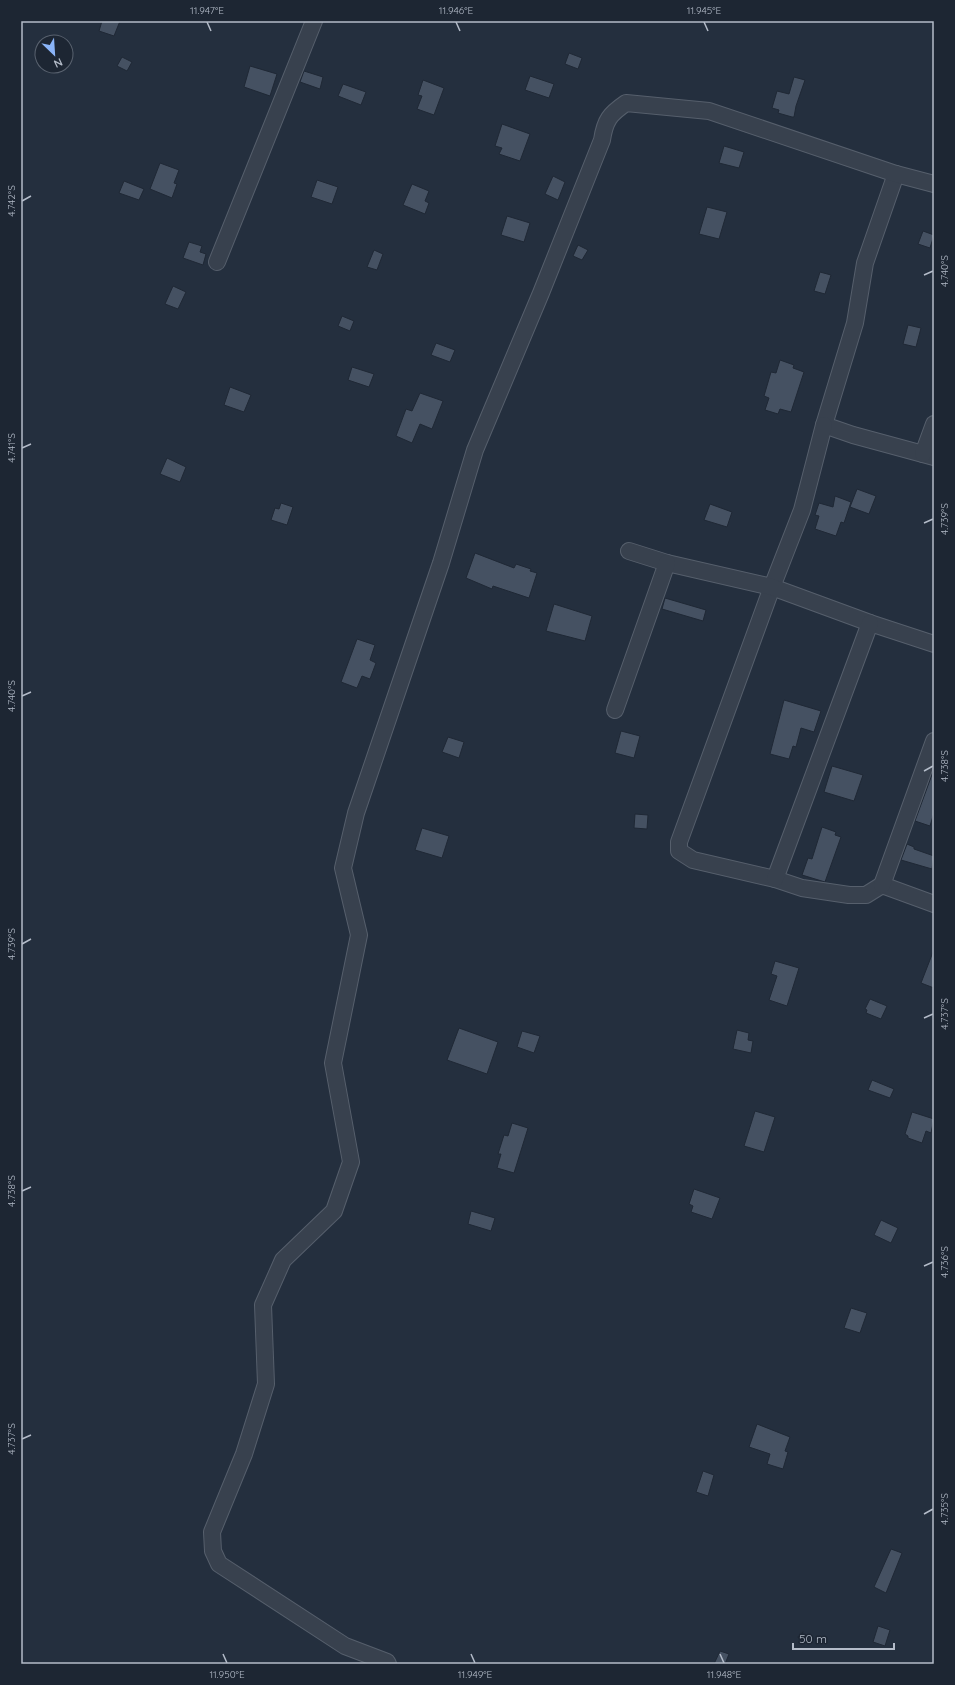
<svg xmlns="http://www.w3.org/2000/svg" width="955" height="1685" font-family="Quicksand,sans-serif">
<style>
.building{fill:#455162;stroke:#1f2835}
.lines{fill:none;stroke-linecap:round;stroke-linejoin:round}
.minor-casing{stroke:#565f6c;stroke-width:18}
.minor{stroke:#38414e;stroke-width:16}
.ticks{fill:none;stroke:#b4bcc9;stroke-width:1.5}
.neatline{fill:none;stroke:#b4bcc9;stroke-width:1.5}
.ticks-label{font-size:10px;text-anchor:middle;fill:#b4bcc9}
</style>
<rect width="100%" height="100%" fill="#242f3e"/>
<g class="building">
<path d="M102 21H120L114 36 99 31Z"/>
<path d="M569 53 582 58 578 69 565 64Z"/>
<path d="M122 57 132 62 127 71 117 66Z"/>
<path d="M250 66 277 74 270 96 244 87Z"/>
<path d="M304 71 323 77 320 89 300 82Z"/>
<path d="M530 76 554 84 549 98 525 90Z"/>
<path d="M794 77 805 80 796 106 794 117H792L778 113 779 110 772 108 777 91 789 94Z"/>
<path d="M423 80 444 88 434 115 417 109 422 96 418 95Z"/>
<path d="M343 84 366 92 361 105 338 96Z"/>
<path d="M502 124 530 134 520 161 499 154 502 148 495 146Z"/>
<path d="M724 146 744 152 739 168 719 163Z"/>
<path d="M160 163 179 170 174 183 177 184 172 198 150 189Z"/>
<path d="M553 176 565 182 558 200 545 194Z"/>
<path d="M317 180 338 187 332 204 311 197Z"/>
<path d="M124 181 144 189 139 200 119 193Z"/>
<path d="M412 184 429 191 425 201 429 203 425 214 403 205Z"/>
<path d="M707 207 727 212 719 239 699 234Z"/>
<path d="M507 216 530 223 524 242 501 235Z"/>
<path d="M923 231 934 235 930 248 918 244Z"/>
<path d="M189 242 202 246 200 252 206 254 203 265 183 258Z"/>
<path d="M578 245 588 250 582 260 573 256Z"/>
<path d="M374 250 383 254 377 270 367 267Z"/>
<path d="M820 272 831 275 825 294 814 291Z"/>
<path d="M173 286 186 292 178 309 165 304Z"/>
<path d="M342 316 354 321 350 331 338 326Z"/>
<path d="M908 325 921 328 916 347 903 344Z"/>
<path d="M436 343 455 350 450 362 431 355Z"/>
<path d="M780 360 794 365 793 368 804 372 791 412 780 409 778 414 765 410 769 398 764 396 771 372 776 373Z"/>
<path d="M352 367 374 374 369 387 348 380Z"/>
<path d="M230 387 251 395 244 412 224 405Z"/>
<path d="M420 393 443 401 432 429 420 424 412 443 396 436 406 409 412 411Z"/>
<path d="M167 458 186 467 180 482 160 474Z"/>
<path d="M857 489 876 496 869 514 850 507Z"/>
<path d="M835 496 851 502 844 523 841 522 836 536 815 529 819 516 815 515 819 503 833 507Z"/>
<path d="M281 503 293 507 287 525 271 520 275 508 279 509Z"/>
<path d="M710 504 732 512 727 527 704 520Z"/>
<path d="M475 553 514 568 516 564 531 569 530 571 537 573 529 598 493 586 492 589 466 578Z"/>
<path d="M665 598 706 610 703 621 662 609Z"/>
<path d="M554 604 592 616 585 641 546 631Z"/>
<path d="M357 639 375 645 370 660 376 663 370 679 362 676 357 688 341 682Z"/>
<path d="M784 700 821 711 814 732 801 728 796 747 793 746 789 759 770 754Z"/>
<path d="M621 731 640 736 634 758 615 753Z"/>
<path d="M448 737 464 742 459 758 442 752Z"/>
<path d="M832 766 863 775 854 801 824 792Z"/>
<path d="M934 769V813L930 826 915 821Z"/>
<path d="M635 814 648 815 647 829 634 828Z"/>
<path d="M822 827 836 832 835 835 841 837 825 882 802 875 808 858 812 859Z"/>
<path d="M422 828 449 836 442 858 415 850Z"/>
<path d="M907 844 914 847V849L934 856 932 869 901 860Z"/>
<path d="M933 952H934V988L921 983Z"/>
<path d="M775 961 799 968 787 1006 769 1000 777 976 771 974Z"/>
<path d="M870 999 887 1006 881 1019 866 1013 867 1010 865 1009Z"/>
<path d="M459 1028 498 1042 487 1074 447 1060Z"/>
<path d="M737 1030 749 1033 748 1040 753 1041 751 1053 733 1049Z"/>
<path d="M522 1031 540 1036 534 1053 517 1047Z"/>
<path d="M872 1080 894 1089 890 1098 868 1090Z"/>
<path d="M755 1111 775 1117 764 1152 744 1146Z"/>
<path d="M912 1112 934 1119 931 1133 926 1131 922 1143 908 1138V1136L905 1134Z"/>
<path d="M512 1123 528 1128 514 1173 497 1168 501 1154H498L504 1135 508 1136Z"/>
<path d="M694 1189 720 1198 712 1219 691 1212 693 1206 689 1204Z"/>
<path d="M471 1211 495 1218 491 1231 468 1224Z"/>
<path d="M881 1220 898 1228 891 1243 874 1235Z"/>
<path d="M851 1308 867 1313 860 1333 844 1328Z"/>
<path d="M757 1424 790 1437 785 1451 788 1452 783 1469 767 1464 770 1454 749 1447Z"/>
<path d="M703 1471 714 1475 708 1496 696 1492Z"/>
<path d="M891 1549 902 1553 886 1593 874 1587Z"/>
<path d="M878 1626 890 1630 885 1646 873 1642Z"/>
<path d="M720 1651 729 1654 725 1664H714Z"/>
</g>
<g class="lines">
<g class="minor-casing">
<g id="minor">
<path d="M896 174 865 263 855 323 824 425 853 435 934 457"/>
<path d="M217 262 314 21"/>
<path d="M824 425 802 510 772 587 679 842V851L693 860 775 879 802 888 849 895H866L882 885 934 904"/>
<path d="M923 454 934 424"/>
<path d="M629 551 667 563 772 587 870 623 934 644"/>
<path d="M615 710 667 563"/>
<path d="M775 879 870 623"/>
<path d="M882 885 934 741"/>
<path d="M388 1664 387 1662 345 1646 219 1564 213 1551 212 1532 244 1454 266 1384 263 1305 283 1260 334 1211 351 1162 333 1063 359 935 343 868 356 813 441 563 475 450 541 293 602 140C605 120 610 114 626 103L709 111 896 174 934 184"/>
</g>
</g>
<use href="#minor" class="minor"/>
</g>
<path class="ticks" d="M207 22 211 31M456 22 460 31M704 22 708 31M22 201 31 196M924 275 933 271M22 448 31 444M924 523 933 519M22 696 31 692M924 771 933 766M22 944 31 939M924 1018 933 1014M22 1191 31 1187M924 1266 933 1262M22 1439 31 1435M924 1514 933 1509M223 1654 227 1663M471 1654 475 1663M720 1654 724 1663"/>
<rect width="955" height="1685" fill="none" stroke="#1d2633" stroke-width="44"/>
<g transform="translate(54 54) rotate(155)"><circle r="19" fill="#1d2633" stroke="#59626f"/>
<path d="M0-3L7 15L0 10L-7 15Z" fill="#8ab4f8"/>
<text y="-6" font-size="11" font-weight="bold" text-anchor="middle" fill="#b4bcc9">N</text>
</g>
<path d="M793 1643v6h101v-6" fill="none" stroke="#b4bcc9" stroke-width="2"/>
<text x="799" y="1643" font-size="12" fill="#b4bcc9" stroke="#1d2633" stroke-width="3" paint-order="stroke">50 m</text>
<rect x="22" y="22" width="911" height="1641" class="neatline"/>
<g class="ticks-label">
<text x="207" y="14">11.947°E</text>
<text x="456" y="14">11.946°E</text>
<text x="704" y="14">11.945°E</text>
<text transform="translate(11 201) rotate(-90)" y="4">4.742°S</text>
<text transform="translate(944 271) rotate(-90)" y="4">4.740°S</text>
<text transform="translate(11 448) rotate(-90)" y="4">4.741°S</text>
<text transform="translate(944 519) rotate(-90)" y="4">4.739°S</text>
<text transform="translate(11 696) rotate(-90)" y="4">4.740°S</text>
<text transform="translate(944 766) rotate(-90)" y="4">4.738°S</text>
<text transform="translate(11 944) rotate(-90)" y="4">4.739°S</text>
<text transform="translate(944 1014) rotate(-90)" y="4">4.737°S</text>
<text transform="translate(11 1191) rotate(-90)" y="4">4.738°S</text>
<text transform="translate(944 1262) rotate(-90)" y="4">4.736°S</text>
<text transform="translate(11 1439) rotate(-90)" y="4">4.737°S</text>
<text transform="translate(944 1509) rotate(-90)" y="4">4.735°S</text>
<text x="227" y="1678">11.950°E</text>
<text x="475" y="1678">11.949°E</text>
<text x="724" y="1678">11.948°E</text>
</g>
</svg>
